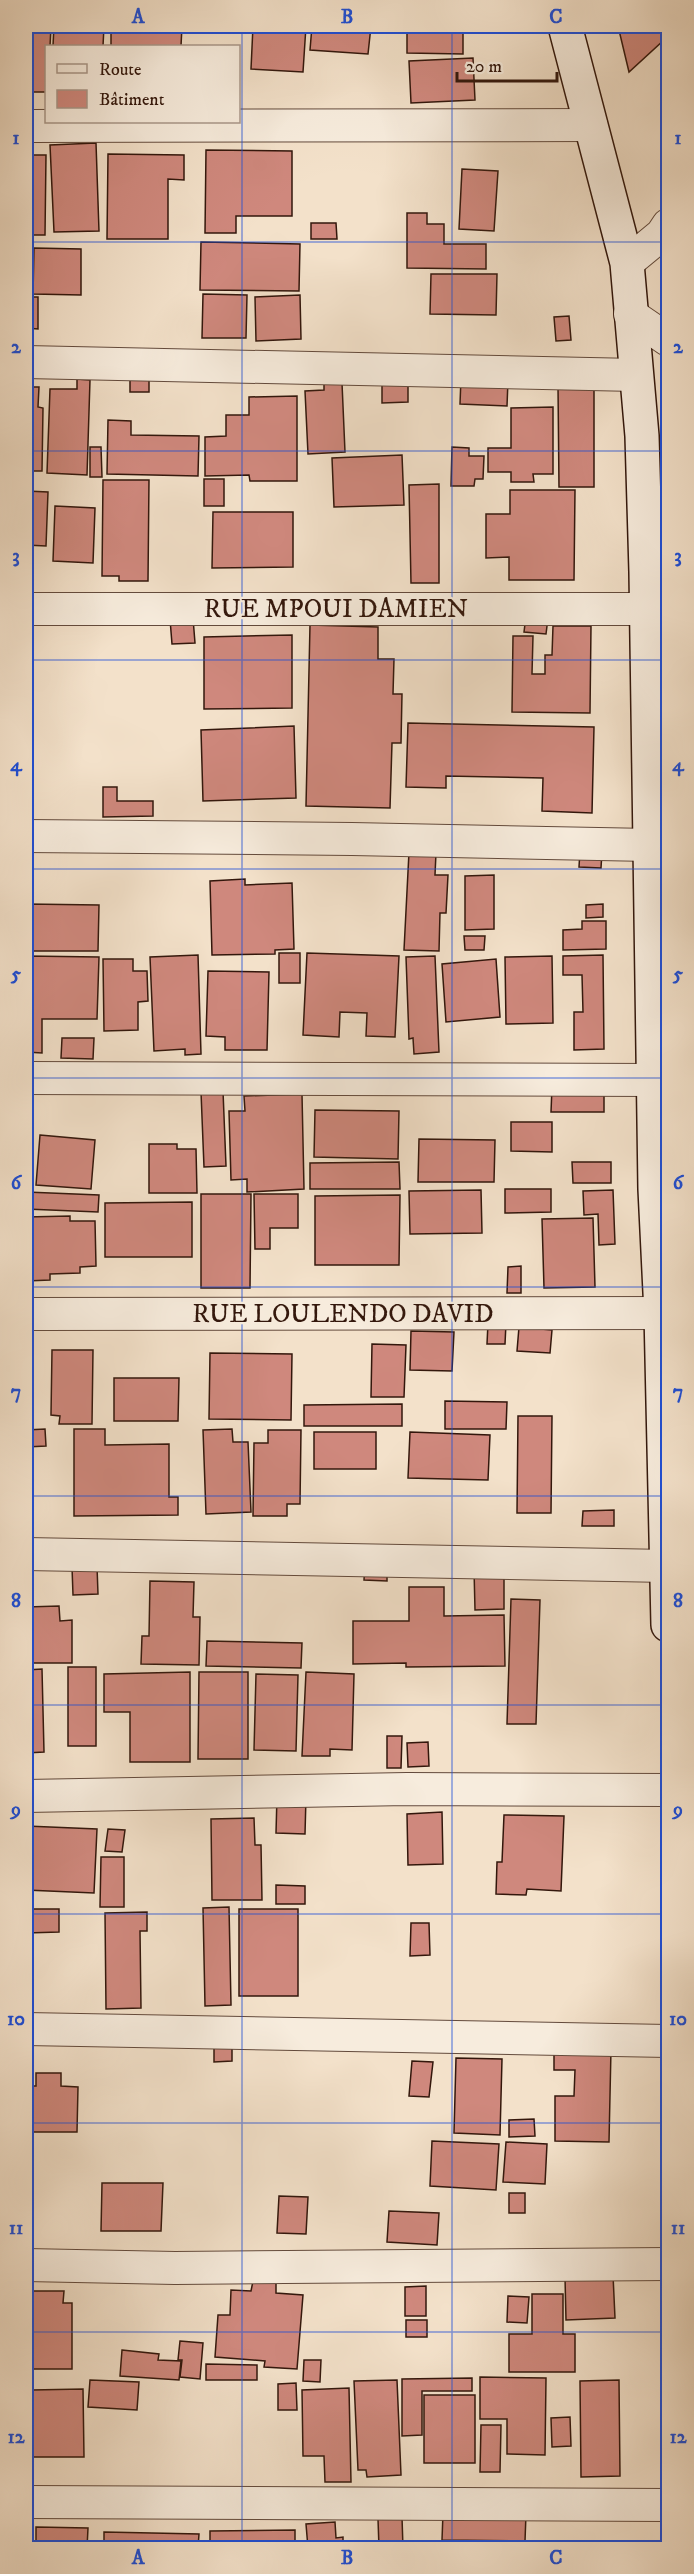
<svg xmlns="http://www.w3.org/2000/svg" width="694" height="2574" font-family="'IM FELL DW Pica',serif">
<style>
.building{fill:#cf887d;stroke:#33170c;stroke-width:1.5}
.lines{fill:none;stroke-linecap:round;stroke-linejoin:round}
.street-casing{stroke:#634a3c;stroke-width:34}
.secondary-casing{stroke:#33170c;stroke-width:36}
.street{stroke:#f7ecdd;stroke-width:32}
.secondary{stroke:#f7ecdd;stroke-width:33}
.grid{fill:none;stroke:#1d4ed8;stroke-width:1.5;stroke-opacity:0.55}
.labels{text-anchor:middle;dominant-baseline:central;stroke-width:4.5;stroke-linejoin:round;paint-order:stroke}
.street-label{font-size:26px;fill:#33170c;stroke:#f7ecdd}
.neatline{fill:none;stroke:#1d4ed8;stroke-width:2}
.grid-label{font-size:20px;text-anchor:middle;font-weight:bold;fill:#1d4ed8}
</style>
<rect width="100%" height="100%" fill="#f3e1ca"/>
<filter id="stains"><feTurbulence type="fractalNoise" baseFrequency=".00333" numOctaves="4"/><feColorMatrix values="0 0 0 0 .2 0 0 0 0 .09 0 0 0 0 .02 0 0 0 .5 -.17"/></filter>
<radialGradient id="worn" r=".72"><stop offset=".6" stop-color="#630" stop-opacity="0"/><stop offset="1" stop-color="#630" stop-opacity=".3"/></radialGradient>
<g class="building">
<path d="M26 26H51L50 46H46V92H26Z"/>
<path d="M54 26H104L103 46H53Z"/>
<path d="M111 26H182L181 46H111Z"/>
<path d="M253 26H306L303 72 251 69Z"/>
<path d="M312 26H371L368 54 310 50Z"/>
<path d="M407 26H463V54L407 53Z"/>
<path d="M618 26H661L665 39 629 72Z"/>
<path d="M473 58 475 100 411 103 409 61Z"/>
<path d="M96 143 99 231 54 232 50 145Z"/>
<path d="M206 150 292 151V216H236V233H205Z"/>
<path d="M108 154 184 155V180L168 179V239H107Z"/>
<path d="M26 155H46L45 235H26Z"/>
<path d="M462 169 498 171 494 231 459 229Z"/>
<path d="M407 213H427V224H444V244H486V269L407 268Z"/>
<path d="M311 223H336L337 239H311Z"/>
<path d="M201 242 300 244 299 291 200 290Z"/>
<path d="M26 243H29L28 297H38V329L26 328Z"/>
<path d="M34 248 81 249V295L33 294Z"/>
<path d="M431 274H497L496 315 430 314Z"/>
<path d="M203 294 247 295 246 338H202Z"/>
<path d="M300 295 301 339 256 341 255 297Z"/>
<path d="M569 316 571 340 556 341 554 317Z"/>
<rect x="130" y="377" width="19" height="15"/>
<path d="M408 378V402L382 403V379Z"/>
<path d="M461 378 508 380 507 406 460 404Z"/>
<path d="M77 379 90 380 87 475 47 473 50 389H77Z"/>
<path d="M342 383 345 452 308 454 305 391 324 390V384Z"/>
<path d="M594 385V487H559L558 386Z"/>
<path d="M26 387H39L38 407 43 408 42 471H26Z"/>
<path d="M297 396V481H250L249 475 205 476V437L226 436V415H249V397Z"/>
<path d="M553 407V474H533L534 482H511V472H488V448H511V408Z"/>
<path d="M108 420 131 421V435L199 436 198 476 107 474Z"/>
<path d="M90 447H101L102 477H90Z"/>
<path d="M452 447 469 448V456H484L483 479H475L474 486H451Z"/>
<path d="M402 455 404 505 334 507 332 458Z"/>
<rect x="204" y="479" width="20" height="27"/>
<path d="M103 480H149L148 581H119V576H102Z"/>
<path d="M439 484V583H411L409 485Z"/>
<path d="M510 490H575L574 580H509V557L486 558V514H510Z"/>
<path d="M26 491 48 492 46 546 26 545Z"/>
<path d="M55 506 95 508 93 563 53 561Z"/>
<path d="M213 512H293V567L212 568Z"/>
<path d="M526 616 548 618 546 634 524 632Z"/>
<path d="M193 618 195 643 172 644 170 619Z"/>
<path d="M310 625 378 627V659H394L393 694H402L401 743H392L390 808 306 806Z"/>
<path d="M553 626H591L590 713 512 712 513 636H533L532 674H545V655H552Z"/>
<path d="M292 635V708L204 709V637Z"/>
<path d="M26 716H27L28 745H26Z"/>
<path d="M408 723 594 727 592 813 542 811 543 778 446 776V788L406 787Z"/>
<path d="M294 726 296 798 203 801 201 730Z"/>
<path d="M103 787H117V801H153V816L103 817Z"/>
<path d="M580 851 602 852 601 868 579 867Z"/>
<path d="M409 852 436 853 435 875H448L446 913H440L439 951 404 950Z"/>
<path d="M494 875V929L465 930V876Z"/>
<path d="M245 879V885L292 883 294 949 275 950V954L212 955 210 881Z"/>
<path d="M26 904 99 905 98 951H26Z"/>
<path d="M603 904V917L586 918V905Z"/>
<path d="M582 921H606V949L563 950V930L582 929Z"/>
<path d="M464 936H485L484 950H465Z"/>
<rect x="279" y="953" width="21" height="30"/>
<path d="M307 953 399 956 395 1037 366 1036 367 1013 340 1012 339 1037 303 1035Z"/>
<path d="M198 955 201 1054 185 1055V1049L154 1051 150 957Z"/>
<path d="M603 955 604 1049 574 1050V1012H583L582 975H563V956Z"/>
<path d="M26 956 99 957 97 1019H42V1053L26 1052Z"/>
<path d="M435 956 439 1052 414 1054 413 1038 409 1039 406 957Z"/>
<path d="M552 956 553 1023 506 1024 505 957Z"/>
<path d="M103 959H133V971H147L148 1001 138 1002V1030L104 1031Z"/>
<path d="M496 959 500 1017 446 1022 442 964Z"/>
<path d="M208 971 269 972 267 1050H225V1037L206 1036Z"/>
<path d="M62 1038H94L93 1059 61 1058Z"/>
<path d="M552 1087 604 1088V1112H551Z"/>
<path d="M223 1091 226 1166 204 1167 201 1092Z"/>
<path d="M302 1094 304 1189 247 1192V1179L231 1180 229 1111H245L244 1096Z"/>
<path d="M315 1110 399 1111 398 1159 314 1157Z"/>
<path d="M511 1122H552V1152L511 1151Z"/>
<path d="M40 1135 95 1140 91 1189 36 1185Z"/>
<path d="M419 1139 495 1140 494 1182H418Z"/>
<path d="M149 1144H177V1149H196L197 1193H149Z"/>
<path d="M399 1162 400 1189H310V1163Z"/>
<path d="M572 1162H611V1183H573Z"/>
<path d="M505 1189H551V1212L505 1213Z"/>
<path d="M481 1190 482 1233 410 1234 409 1191Z"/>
<path d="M613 1190 615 1244 599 1245 598 1214 584 1215 583 1191Z"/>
<path d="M26 1192 99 1195 98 1212 26 1209Z"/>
<path d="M201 1194H251L250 1288H201Z"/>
<path d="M254 1194H298V1228H270V1249H255Z"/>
<path d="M400 1195 399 1265H315V1196Z"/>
<path d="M192 1202V1257H105V1203Z"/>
<path d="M70 1216V1221H95L96 1266 80 1267V1273L50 1274V1280L26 1281V1217Z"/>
<path d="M593 1218 595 1287 544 1288 542 1219Z"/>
<path d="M521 1266V1293H507L508 1267Z"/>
<path d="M488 1323H506L505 1344H487Z"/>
<path d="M519 1327 552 1330 550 1353 517 1351Z"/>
<path d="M411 1331 454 1332 452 1371 410 1370Z"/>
<path d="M372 1344 406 1345 404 1397H371Z"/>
<path d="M52 1350H93L92 1424H59L60 1416 51 1415Z"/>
<path d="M210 1353 292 1354 291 1420 209 1419Z"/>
<path d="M114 1378H179L178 1421H114Z"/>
<path d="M445 1401 507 1402 506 1429H445Z"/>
<path d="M402 1404V1426H304V1405Z"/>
<path d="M518 1416H552L551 1513H517Z"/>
<path d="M45 1429 46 1446 26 1447V1430Z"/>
<path d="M74 1429H105V1445L169 1444V1497H178V1515L74 1516Z"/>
<path d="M232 1429 233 1442H248L251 1512 206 1514 203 1430Z"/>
<path d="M268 1430H301L300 1504H287V1516H253L254 1443H268Z"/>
<rect x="314" y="1432" width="62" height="37"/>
<path d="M410 1432 490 1435 488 1480 408 1478Z"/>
<path d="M614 1510V1526H582L583 1511Z"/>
<path d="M365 1564H387V1581L364 1580Z"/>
<path d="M97 1566 98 1594 73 1595 72 1567Z"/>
<path d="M504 1568V1609L475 1610 474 1569Z"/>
<path d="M26 1574V1607L59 1606 60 1621 72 1620V1663H26Z"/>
<path d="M150 1581 194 1582 193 1617H200L199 1665 141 1664 142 1636H149Z"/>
<path d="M409 1587H444V1616L504 1615 505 1666 406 1667V1663L353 1664V1621H409Z"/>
<path d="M511 1599 540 1600 536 1724H507Z"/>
<path d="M207 1641 302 1643 301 1668 206 1666Z"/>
<rect x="68" y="1667" width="28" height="79"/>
<path d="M42 1669 44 1752 26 1753V1670Z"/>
<path d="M190 1672V1762H130V1712H104V1674Z"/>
<path d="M199 1672H248V1759H198Z"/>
<path d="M306 1672 354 1674 352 1750 330 1749V1756H302Z"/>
<path d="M256 1674 298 1675 296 1751 254 1750Z"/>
<path d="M387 1736H402L401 1768H387Z"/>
<path d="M428 1742 429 1766 408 1767 407 1743Z"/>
<path d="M277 1796 306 1797 305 1834 276 1833Z"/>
<path d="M442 1812 443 1864 408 1865 407 1814Z"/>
<path d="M504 1815 564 1816 561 1891 527 1889 526 1895 496 1894 497 1862H502Z"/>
<path d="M254 1818 255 1845H261L262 1900H212L211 1819Z"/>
<path d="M26 1826 97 1829 94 1893 26 1890Z"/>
<path d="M108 1829 125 1830 122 1852 105 1851Z"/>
<path d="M101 1857H124V1907H100Z"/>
<path d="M276 1885 305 1886V1904H276Z"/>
<path d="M229 1907 231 2005 205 2006 203 1908Z"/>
<path d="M26 1909H59V1932L26 1933Z"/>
<rect x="239" y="1909" width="59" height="87"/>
<path d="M147 1912V1931H140L141 2008 106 2009 105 1913Z"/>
<path d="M411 1923H429L430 1955 410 1956Z"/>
<path d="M232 2046V2061L214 2062V2047Z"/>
<path d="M554 2048 611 2049 609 2142 555 2141V2096H574L575 2070H554Z"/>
<path d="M456 2058 502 2059 500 2135 454 2133Z"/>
<path d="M412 2061 433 2062 429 2097 409 2096Z"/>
<path d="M36 2073H61V2086L78 2087 77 2132H26V2086H36Z"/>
<path d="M534 2119 535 2136 509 2137V2120Z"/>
<path d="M432 2141 499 2144 496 2190 430 2186Z"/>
<path d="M506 2142 547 2144 545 2184 503 2182Z"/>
<path d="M102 2183H163L161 2231H101Z"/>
<rect x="509" y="2193" width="16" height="20"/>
<path d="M279 2196 308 2197 306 2234 277 2233Z"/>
<path d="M389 2211 439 2213 437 2245 387 2242Z"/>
<path d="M613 2275 615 2318 566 2320 565 2277Z"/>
<path d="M253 2281 276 2282V2293L303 2295 297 2369 264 2367 265 2361 215 2357 218 2315H230L231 2290 251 2291Z"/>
<path d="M426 2286V2316H405V2287Z"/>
<path d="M26 2291H64L63 2303H72V2369H26Z"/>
<path d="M532 2294H563V2334H575V2372H509V2334H532Z"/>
<path d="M508 2296 529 2297 527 2323 507 2322Z"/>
<rect x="406" y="2320" width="21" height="17"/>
<path d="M180 2341 203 2343 200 2379 180 2377 182 2360H178Z"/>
<path d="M122 2350 159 2354 158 2360 181 2361 179 2380 120 2376Z"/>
<path d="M304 2360H321L320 2382 303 2381Z"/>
<path d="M206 2364 257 2365V2380H206Z"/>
<path d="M480 2377 546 2378 545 2455 507 2454V2419H480Z"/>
<path d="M472 2378V2391H422V2435L402 2436V2379Z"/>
<path d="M90 2380 139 2382 137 2410 88 2407Z"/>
<path d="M397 2380 401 2475 367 2477 366 2470H358L354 2381Z"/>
<path d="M619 2380 620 2476 581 2477 580 2381Z"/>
<path d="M296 2383 297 2410H278V2384Z"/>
<path d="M349 2388 351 2482H325L324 2456H303L302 2390Z"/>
<path d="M83 2389 84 2457H33L32 2390Z"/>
<rect x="424" y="2395" width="51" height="68"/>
<path d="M570 2417 571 2446 552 2447 551 2418Z"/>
<path d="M481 2425H501L500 2472H480Z"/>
<path d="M443 2513 526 2514 525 2541 442 2540Z"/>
<path d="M402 2517 403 2548H379L378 2519Z"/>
<path d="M335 2522 336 2538 343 2537V2548H308L306 2524Z"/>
<path d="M36 2527 88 2528 87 2548H26V2541H36Z"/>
<path d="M295 2530V2548H210V2531Z"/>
<path d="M104 2532 199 2534 198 2548H104Z"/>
</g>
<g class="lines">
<g class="street-casing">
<g id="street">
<path d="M26 126 591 125"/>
<path d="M627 263 662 234 668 225"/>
<path d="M630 314 668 340"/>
<path d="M26 362 636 375"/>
<path d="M26 609H647"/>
<path d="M647 648 668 632"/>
<path d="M26 836 352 839 650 845"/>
<path d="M26 1078 653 1080"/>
<path d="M26 1314 668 1313"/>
<path d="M26 1554 667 1566"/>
<path d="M26 1796 407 1789 668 1790"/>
<path d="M26 2029 668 2041"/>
<path d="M26 2265 175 2268 668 2264"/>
<path d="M26 2502 668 2505"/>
</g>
</g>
<g class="secondary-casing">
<path id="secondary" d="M565 26 627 263 642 436 646 572 655 1189 661 1313 668 1625"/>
</g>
<use href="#street" class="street"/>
<use href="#secondary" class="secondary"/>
</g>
<path class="grid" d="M242 26V2548M452 26V2548M26 242H668M26 451H668M26 660H668M26 869H668M26 1078H668M26 1287H668M26 1496H668M26 1705H668M26 1914H668M26 2123H668M26 2332H668"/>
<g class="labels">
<g class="street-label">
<text x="336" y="609">RUE MPOUI DAMIEN</text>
<text x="343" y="1314">RUE LOULENDO DAVID</text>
</g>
</g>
<rect width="694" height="2574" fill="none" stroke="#f3e1ca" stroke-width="66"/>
<rect x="45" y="45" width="195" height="78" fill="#f7ecdd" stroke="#a99789" stroke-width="1.5"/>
<rect x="57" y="64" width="30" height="9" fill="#f7ecdd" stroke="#a99789" stroke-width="1.5"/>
<text x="99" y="75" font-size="18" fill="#33170c">Route</text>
<rect x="57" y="90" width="30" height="18" fill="#cf887d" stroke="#a99789" stroke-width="1.5"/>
<text x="99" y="105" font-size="18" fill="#33170c">Bâtiment</text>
<path d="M457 72v9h100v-9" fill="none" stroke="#33170c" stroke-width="3"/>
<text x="466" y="72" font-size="18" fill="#33170c" stroke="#f7ecdd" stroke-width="4.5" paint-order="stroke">20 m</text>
<rect x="33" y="33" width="628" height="2508" class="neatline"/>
<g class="grid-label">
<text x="138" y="23">A</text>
<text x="347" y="23">B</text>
<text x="556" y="23">C</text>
<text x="16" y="144">1</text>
<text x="678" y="144">1</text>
<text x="16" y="353">2</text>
<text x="678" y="353">2</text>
<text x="16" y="562">3</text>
<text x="678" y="562">3</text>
<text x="16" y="771">4</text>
<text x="678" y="771">4</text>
<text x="16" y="980">5</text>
<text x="678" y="980">5</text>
<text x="16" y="1189">6</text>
<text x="678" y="1189">6</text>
<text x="16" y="1398">7</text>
<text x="678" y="1398">7</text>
<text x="16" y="1607">8</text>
<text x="678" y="1607">8</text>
<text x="16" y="1816">9</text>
<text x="678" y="1816">9</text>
<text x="16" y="2025">10</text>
<text x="678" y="2025">10</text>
<text x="16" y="2234">11</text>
<text x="678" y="2234">11</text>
<text x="16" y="2443">12</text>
<text x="678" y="2443">12</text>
<text x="138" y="2564">A</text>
<text x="347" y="2564">B</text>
<text x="556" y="2564">C</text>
</g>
<rect width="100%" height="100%" filter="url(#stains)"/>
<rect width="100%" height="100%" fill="url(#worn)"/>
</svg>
